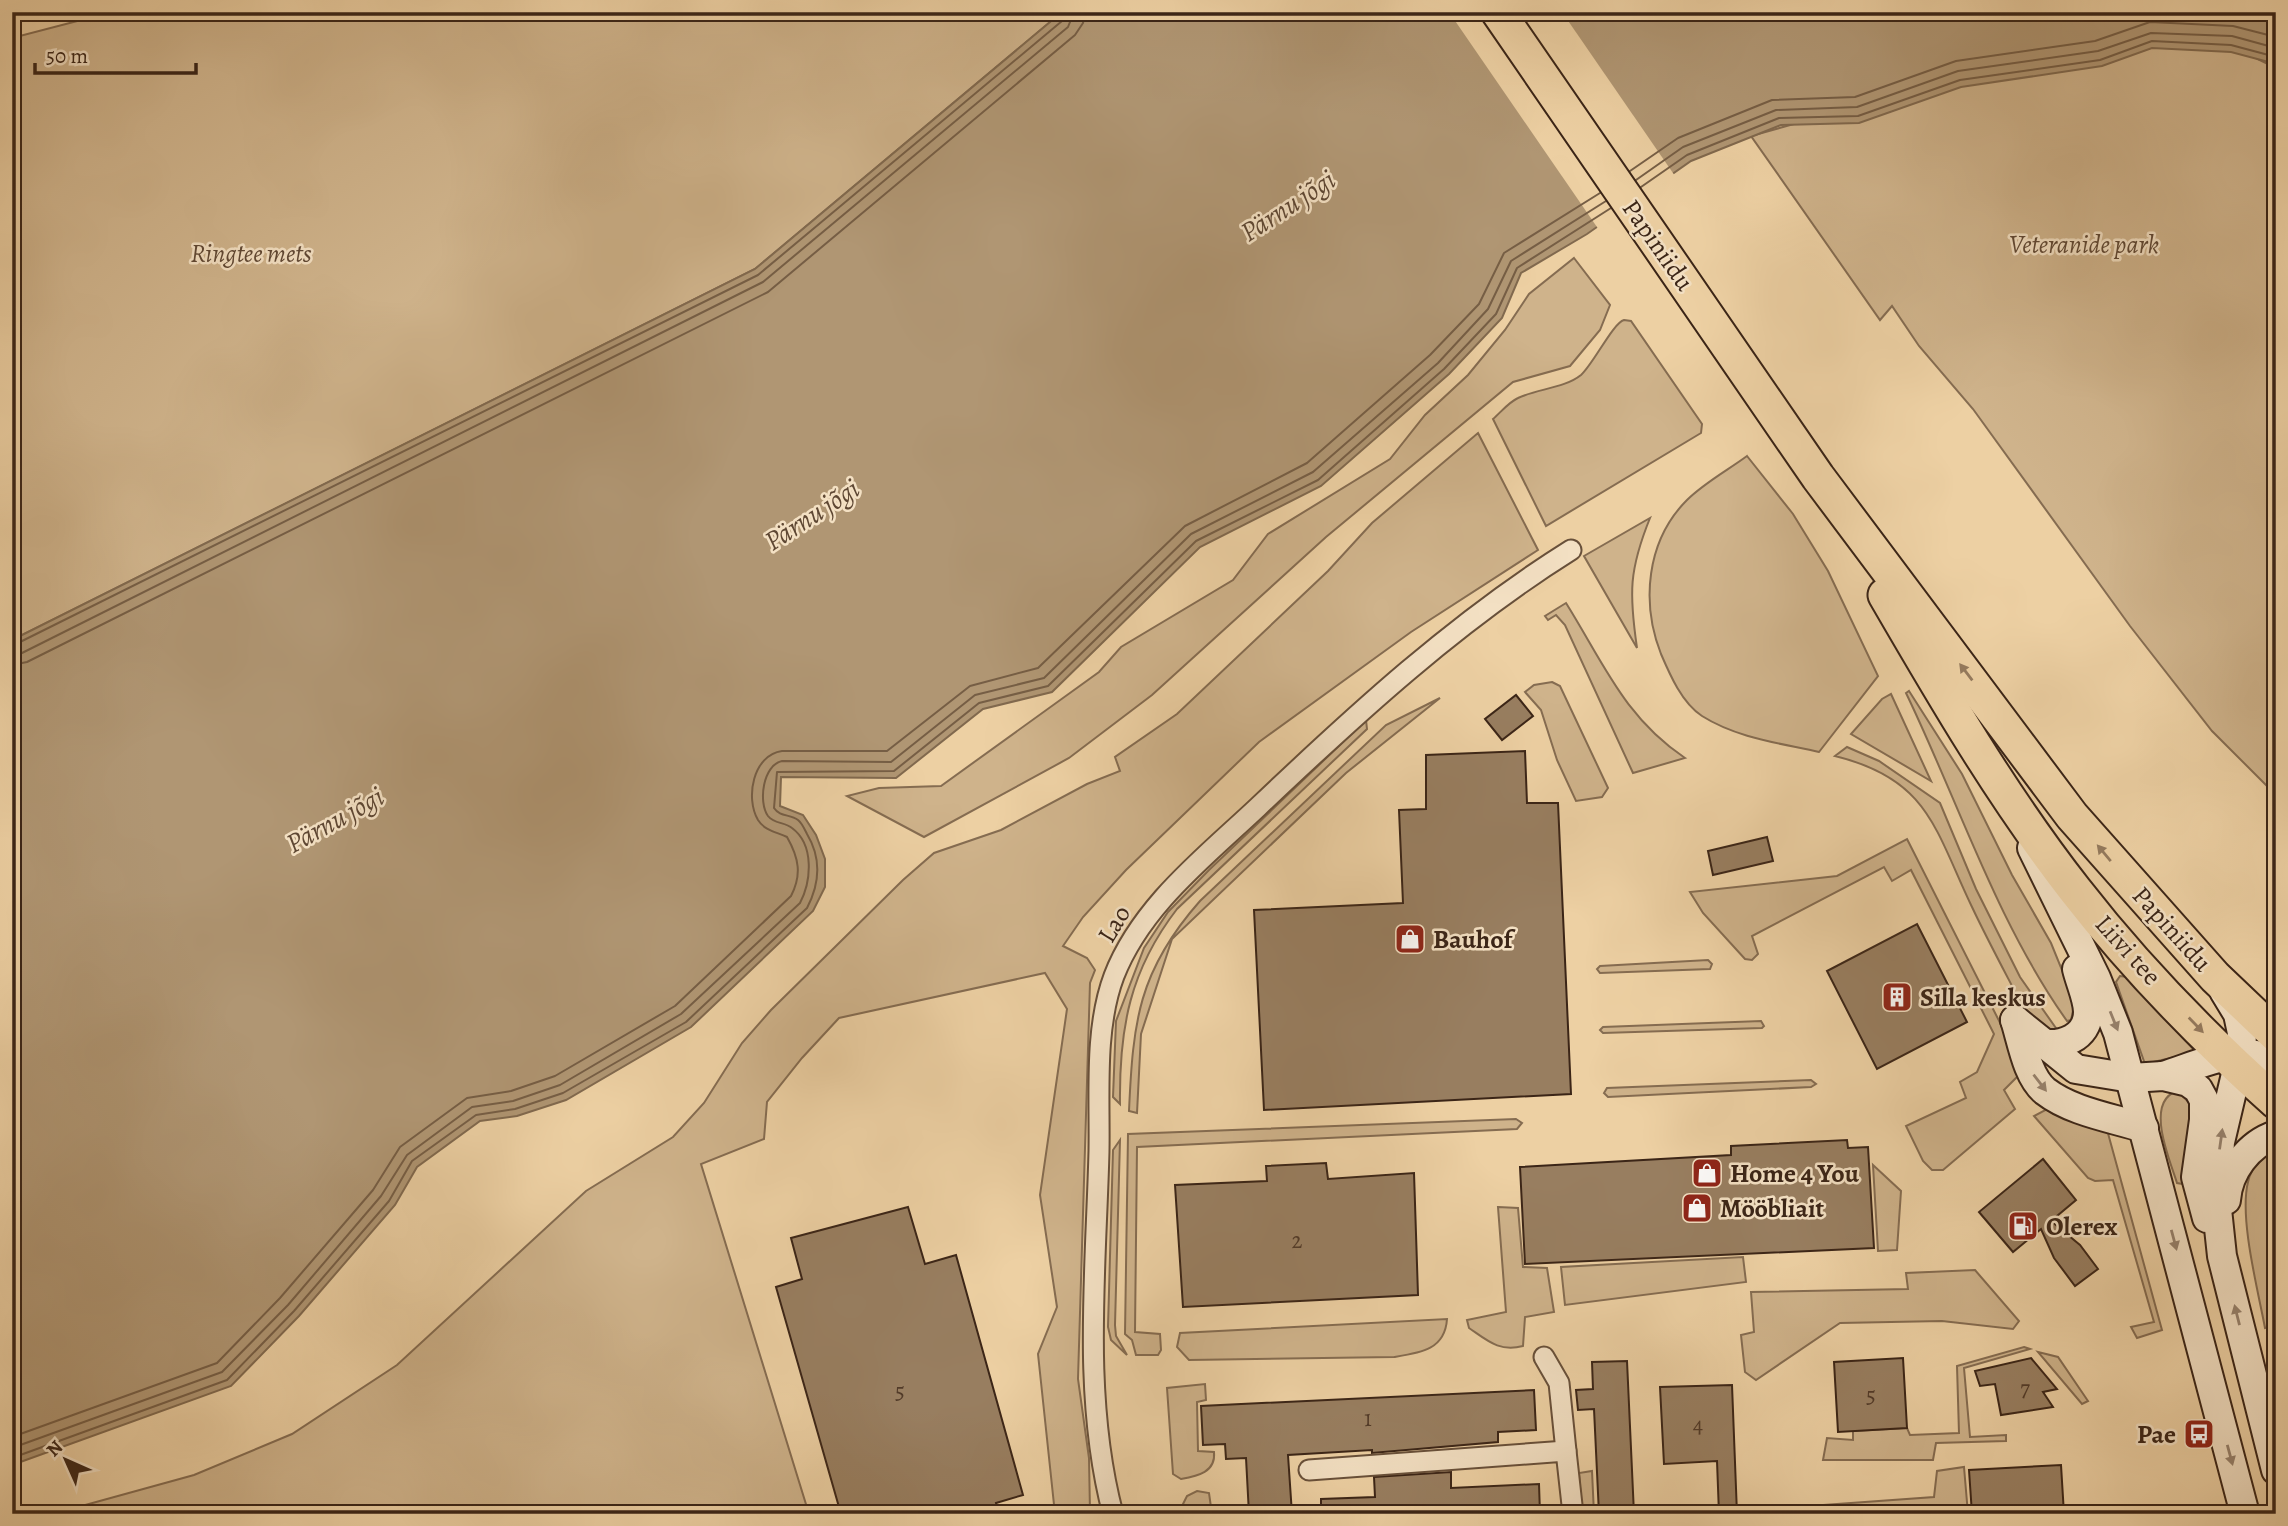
<svg xmlns="http://www.w3.org/2000/svg" width="2288" height="1526" font-family="Alegreya,serif">
<style>
.green{fill:#cfb38b;stroke:#856c51;stroke-width:2}
.water{fill:#b09673;stroke:#81694e;stroke-width:2}
.pier{fill:#edd0a3}
.lines{fill:none;stroke-linecap:round;stroke-linejoin:round}
.shore{stroke:#765e45;stroke-width:2}
.building{fill:#987e60;stroke:#3b2517;stroke-width:2}
.minor-casing{stroke:#68503a;stroke-width:23}
.secondary-casing{stroke:#3b2517;stroke-width:32}
.trunk-casing{stroke:#3b2517;stroke-width:37}
.minor{stroke:#f3e0c3;stroke-width:19}
.secondary{stroke:#f3e0c3;stroke-width:28}
.trunk{stroke:#edd0a3;stroke-width:33}
.oneway{fill:#947a5d}
.oneway2{fill:#97826d}
.labels{text-anchor:middle;dominant-baseline:central;stroke-width:5;stroke-linejoin:round;paint-order:stroke}
.number-label{font-size:23px;fill:#523b29}
.park-label{font-size:26px;font-style:italic;fill:#604834;stroke:#f3e0c3}
.street-label{font-size:26px;fill:#3b2517;stroke:#f3e0c3}
.poi-label{font-size:26px;font-weight:bold;fill:#3b2517;stroke:#f3e0c3;text-anchor:start}
.water-label{font-size:28px;font-style:italic;fill:#5e4733;stroke:#f3e0c3}
</style>
<rect width="100%" height="100%" fill="#edd0a3"/>
<filter id="stains"><feTurbulence type="fractalNoise" baseFrequency=".00286" numOctaves="4"/><feColorMatrix values="0 0 0 0 .2 0 0 0 0 .09 0 0 0 0 .02 0 0 0 .5 -.17"/></filter>
<radialGradient id="worn" r=".72"><stop offset=".6" stop-color="#630" stop-opacity="0"/><stop offset="1" stop-color="#630" stop-opacity=".3"/></radialGradient>
<g class="green">
<path d="M406 12H1062L755 269 12 640V38L85 19Z"/>
<path d="M2201 31 2276 68V795L2212 731 2130 626 1973 409 1919 346 1892 306 1880 320 1751 136 1886 98Z"/>
<path d="M1574 258 1610 305 1600 330 1570 366 1513 382 1326 537 1152 695 1069 758 924 837 847 796 879 788 941 786 1099 672 1121 647 1233 580 1268 534 1390 459 1425 415 1468 375 1505 330 1529 294Z"/>
<path d="M1624 320 1631 321 1702 424 1701 433 1546 526 1493 419C1501 412 1509 402 1518 398 1537 389 1565 388 1581 375 1594 363 1613 323 1624 320Z"/>
<path d="M1478 433 1538 550 1411 632 1259 742 1126 870 1083 917 1063 946 1087 958 1095 970 1090 983 1078 1379 1089 1458 1090 1512 1055 1514 1038 1354 1057 1307 1040 1195 1067 1009 1045 973 839 1018 802 1058 767 1102 764 1139 701 1164 809 1514H19L78 1507 194 1475 292 1434 397 1365 586 1191 673 1137 704 1103 742 1043 771 1010 903 880 934 853 1001 830 1087 784 1120 771 1115 757 1177 714 1328 571 1372 523Z"/>
<path d="M1747 456 1793 514 1828 571 1878 676 1819 752C1779 743 1737 738 1702 716 1682 703 1670 675 1661 654 1641 603 1646 541 1687 500 1704 483 1728 470 1747 456Z"/>
<path d="M1650 518C1629 570 1629 593 1637 648L1584 556Z"/>
<path d="M1566 603C1603 662 1624 717 1685 758L1633 773 1565 625 1556 615 1548 620 1545 616Z"/>
<path d="M1552 682 1560 686 1608 788 1602 797 1576 801 1557 760 1541 710 1525 692 1534 685Z"/>
<path d="M1909 691 1962 774 2012 875 2051 943 2075 1002 2071 1020 2067 1021C1996 921 1959 803 1906 693Z"/>
<path d="M1891 694 1931 781 1851 734 1882 699Z"/>
<path d="M1440 698 1346 773 1172 939 1141 1034 1137 1113 1129 1111C1133 1022 1138 971 1200 901L1386 725Z"/>
<path d="M1366 720 1367 729 1177 909C1130 970 1119 1028 1120 1104L1113 1097 1116 1021 1144 948 1168 912 1209 870Z"/>
<path d="M1847 747 1879 761 1940 803 1976 889 2020 977 2058 1031C2042 1031 2032 1020 2023 1007 2006 974 1988 941 1972 907 1935 830 1929 779 1835 756Z"/>
<path d="M1907 839 2028 1078 2019 1075 2004 1090 2015 1109 1943 1170H1932L1923 1161 1906 1126 1966 1098 1960 1082 1977 1072 1994 1034 1911 870 1892 881 1884 867 1752 936 1758 954 1752 960 1745 959 1703 913 1690 892 1837 876Z"/>
<path d="M1708 960 1712 964 1710 969 1600 973 1597 969 1600 966Z"/>
<path d="M2120 976 2127 977 2196 1052 2145 1064 2116 982Z"/>
<path d="M1761 1021 1764 1026 1762 1028 1603 1033 1600 1030 1603 1027Z"/>
<path d="M1811 1080 1816 1084 1811 1087 1608 1097 1604 1093 1607 1088Z"/>
<path d="M2177 1091 2194 1107 2183 1184 2177 1183C2170 1160 2144 1102 2177 1091Z"/>
<path d="M2049 1108 2106 1126 2162 1330 2137 1338 2131 1327 2154 1322 2113 1180 2095 1181 2088 1178 2034 1116Z"/>
<path d="M1516 1119 1522 1123 1517 1129 1137 1147 1135 1332 1160 1334 1161 1350 1158 1355H1136L1132 1340 1125 1334 1128 1134Z"/>
<path d="M1120 1140 1115 1325 1116 1336 1127 1355 1111 1340 1108 1327 1113 1150Z"/>
<path d="M2276 1150V1337L2273 1326 2265 1328C2258 1290 2239 1218 2248 1182 2251 1166 2263 1158 2276 1150Z"/>
<path d="M1873 1165 1901 1191 1897 1250 1878 1251Z"/>
<path d="M1498 1207 1518 1208 1523 1267 1547 1268 1554 1312 1525 1317 1523 1346C1499 1352 1488 1341 1469 1328L1467 1320 1506 1312Z"/>
<path d="M1743 1257 1746 1282 1565 1305 1561 1267Z"/>
<path d="M1975 1270 2019 1321 2013 1329 1942 1321 1840 1323 1756 1380 1745 1372 1741 1335 1754 1332 1751 1292 1908 1289 1906 1273Z"/>
<path d="M1447 1319C1445 1350 1420 1353 1394 1357L1189 1360 1177 1347 1180 1333Z"/>
<path d="M2024 1347 2030 1349 1964 1368 1970 1437 2006 1435V1441L1936 1443 1933 1460H1823L1827 1438 1853 1440V1431L1907 1428 1910 1435 1959 1433 1957 1366Z"/>
<path d="M2038 1352 2058 1357 2088 1401 2082 1404Z"/>
<path d="M1205 1384 1206 1400 1197 1402 1198 1451 1214 1452C1216 1472 1198 1476 1181 1479L1173 1474 1167 1388Z"/>
<path d="M1964 1467 1968 1514H1754V1510L1934 1497 1937 1471Z"/>
<path d="M1592 1471 1594 1514H1582L1579 1473Z"/>
<path d="M1197 1491 1209 1493 1212 1514H1178L1187 1496Z"/>
</g>
<path class="water" d="M1062 12H2276V64L2231 52 2152 48 2102 66 1961 87 1859 123 1781 125 1691 161 1587 234 1521 273 1502 318 1449 374 1321 486 1200 547 1052 692 983 709 896 778 781 777 780 806 803 815 816 835 825 859V887L813 911 691 1027 566 1100 517 1116 480 1121 417 1167 395 1205 299 1316 231 1386 12 1465V640L755 269Z"/>
<path class="pier" d="M1449 12H1562L1675 176 1599 230Z"/>
<g class="lines">
<g class="shore">
<path d="M1630 171 1678 138 1772 100 1855 97 1956 61 2095 41 2150 22 2233 26 2276 37"/>
<path d="M1636 180 1683 147 1776 110 1857 107 1958 71 2098 51 2151 33 2232 36 2276 48"/>
<path d="M1641 187 1687 155 1779 118 1858 116 1960 80 2100 60 2152 41 2231 45 2276 57"/>
<path d="M12 646 758 275 1062 21 1065 12"/>
<path d="M12 655 22 653 763 282 1068 27 1074 12"/>
<path d="M12 665 27 662 768 292 1075 35 1083 23 1085 12"/>
<path d="M12 1437 217 1363 280 1298 373 1190 400 1147 467 1098 511 1091 555 1076 675 1006 791 896C802 875 799 858 787 837 777 832 765 831 758 820 745 798 753 755 782 751H887L970 686 1038 668 1185 526 1307 463 1430 355 1479 304 1504 253 1600 193"/>
<path d="M12 1448 222 1372 288 1305 381 1196 407 1155 472 1107 513 1101 560 1085 681 1014 800 903C811 882 815 845 792 828 785 822 774 824 768 816 758 802 763 765 782 761L891 762 975 695 1044 678 1191 534 1313 472 1438 363 1488 309 1511 261 1606 201"/>
<path d="M12 1458 227 1380 294 1311 389 1201 412 1161 476 1115 515 1109 563 1093 686 1022 807 908C820 883 822 859 807 834 805 830 802 823 798 820 790 814 780 817 774 808L777 772 894 771 979 703 1048 686 1196 541 1318 480 1444 369 1496 314 1517 268 1611 208"/>
</g>
</g>
<g class="building">
<path d="M1516 695 1533 716 1502 740 1485 719Z"/>
<path d="M1525 751 1527 803H1558L1571 1094 1264 1110 1254 910 1403 903 1399 810 1426 809V755Z"/>
<path d="M1767 837 1773 861 1713 875 1708 851Z"/>
<path d="M1917 924 1967 1022 1877 1069 1827 971Z"/>
<path d="M1847 1140 1848 1148 1868 1147 1874 1248 1525 1264 1520 1167 1731 1155V1146Z"/>
<path d="M2043 1159 2076 1200 2051 1221 2080 1245 2098 1269 2075 1286 2054 1258 2041 1229 2013 1252 1979 1212Z"/>
<path d="M1326 1163 1328 1179 1414 1173 1418 1295 1183 1307 1175 1185 1267 1181 1266 1166Z"/>
<path d="M908 1207 925 1264 956 1255 1023 1495 996 1503 999 1514H841L776 1287 802 1279 791 1238Z"/>
<path d="M1903 1358 1907 1428 1838 1432 1834 1362Z"/>
<path d="M2031 1358 2057 1389 2043 1392 2053 1407 2001 1415 1995 1384 1980 1386 1975 1371Z"/>
<path d="M1627 1361 1634 1514H1599L1594 1409 1578 1410 1576 1390 1593 1389 1592 1362Z"/>
<path d="M1732 1385 1737 1514H1719L1717 1461 1664 1464 1660 1387Z"/>
<path d="M1534 1390 1536 1430 1498 1432V1442L1372 1453V1450L1288 1455 1292 1514H1249L1246 1458 1226 1459 1225 1444 1203 1445 1201 1406Z"/>
<path d="M2061 1465 2064 1514H1972L1969 1470Z"/>
<path d="M1451 1472V1488L1539 1484 1540 1514H1321V1499L1375 1497 1374 1477Z"/>
</g>
<g class="lines">
<g class="minor-casing">
<g id="minor">
<path d="M1544 1357 1559 1383 1566 1451"/>
<path d="M1309 1470 1566 1451 1573 1514"/>
<path d="M1113 1514C1082 1397 1096 1270 1099 1151 1100 1095 1094 1029 1114 976 1141 906 1205 857 1258 807 1356 714 1456 622 1571 550"/>
</g>
</g>
<g class="secondary-casing">
<g id="secondary">
<path d="M2032 848 2096 978 2118 1033 2245 1514"/>
<path d="M2224 991 2238 1014 2242 1033 2241 1053 2220 1142 2216 1200 2222 1256 2276 1470"/>
<path d="M2015 1020 2076 1069 2131 1078 2163 1076 2188 1082 2198 1089 2204 1100V1120L2196 1177 2207 1218"/>
<path d="M2015 1020C2022 1042 2027 1076 2045 1091 2072 1112 2113 1118 2144 1128"/>
<path d="M2040 1043C2061 1047 2088 1038 2088 1012 2088 999 2080 982 2077 969"/>
<path d="M2163 1076C2199 1065 2240 1043 2276 1061"/>
<path d="M2226 1200C2228 1172 2248 1144 2276 1135"/>
</g>
</g>
<g class="trunk-casing">
<g id="trunk">
<path d="M1498 12 1818 477 2072 816 2215 977 2276 1035"/>
<path d="M1885 595C1943 695 2003 798 2075 890 2134 966 2204 1038 2276 1102"/>
</g>
</g>
<use href="#minor" class="minor"/>
<use href="#secondary" class="secondary"/>
<use href="#trunk" class="trunk"/>
</g>
<defs><path id="oneway-solid" d="M-6-.8H1V-3.2L6.5 0L1 3.2V.8H-6Z" transform="scale(1.75)"/></defs>
<g class="oneway">
<use href="#oneway-solid" transform="translate(1966 672) rotate(-127)"/>
<use href="#oneway-solid" transform="translate(2104 853) rotate(-130)"/>
<use href="#oneway-solid" transform="translate(2196 1025) rotate(46)"/>
</g>
<g class="oneway2">
<use href="#oneway-solid" transform="translate(2114 1021) rotate(68)"/>
<use href="#oneway-solid" transform="translate(2040 1083) rotate(52)"/>
<use href="#oneway-solid" transform="translate(2221 1139) rotate(-82)"/>
<use href="#oneway-solid" transform="translate(2174 1240) rotate(75)"/>
<use href="#oneway-solid" transform="translate(2237 1315) rotate(-104)"/>
<use href="#oneway-solid" transform="translate(2230 1455) rotate(75)"/>
</g>
<defs>
<g id="shop-square" transform="scale(1.575)"><rect x="-9" y="-9" width="18" height="18" rx="4" fill="#8f2418" stroke="#f3e0c3"/><path d="M-5-2.5h2.3a2.7 3.5 0 0 1 5.4 0H5L5.5 6h-11ZM-1.5-2.5h3a1.5 2.3 0 0 0-3 0Z" fill="#fff"/></g>
<g id="building-square" transform="scale(1.575)"><rect x="-9" y="-9" width="18" height="18" rx="4" fill="#8f2418" stroke="#f3e0c3"/><path d="M-4-6H4V6H1V3H-1V6H-4ZM-2.5-4.3h1.7v1.8h-1.7ZM.8-4.3h1.7v1.8H.8ZM-2.5-1h1.7V.8h-1.7ZM.8-1h1.7V.8H.8Z" fill="#fff"/></g>
<g id="fuel-square" transform="scale(1.575)"><rect x="-9" y="-9" width="18" height="18" rx="4" fill="#8f2418" stroke="#f3e0c3"/><path d="M-5.5-6h7V0h2V4h1.3V-2.5L3-4.5l.8-.8L6-3V5H2.5V1h-1V6h-7ZM-4.2-4.7v3.2H.2V-4.7Z" fill="#fff"/></g>
<g id="bus-square" transform="scale(1.575)"><rect x="-9" y="-9" width="18" height="18" rx="4" fill="#8f2418" stroke="#f3e0c3"/><path d="M-5-6H5V4H4V6H2V4H-2V6H-4V4H-5ZM-3.5-4V0h7V-4ZM-3.5 1.2v1.5H-2V1.2ZM2 1.2v1.5H3.5V1.2Z" fill="#fff"/></g>
</defs>
<g fill-rule="evenodd">
<use href="#shop-square" x="1410" y="939"/>
<use href="#building-square" x="1897" y="997"/>
<use href="#shop-square" x="1707" y="1173"/>
<use href="#shop-square" x="1697" y="1208"/>
<use href="#fuel-square" x="2023" y="1226"/>
<use href="#bus-square" x="2199" y="1434"/>
</g>
<g class="labels">
<g class="number-label">
<text x="1297" y="1240">2</text>
<text x="2025" y="1388">7</text>
<text x="900" y="1391">5</text>
<text x="1871" y="1395">5</text>
<text x="1368" y="1418">1</text>
<text x="1698" y="1424">4</text>
</g>
<g class="park-label">
<text x="2084" y="244">Veteranide park</text>
<text x="251" y="253">Ringtee mets</text>
</g>
<g class="street-label">
<text transform="translate(1658 245) rotate(55)">Papiniidu</text>
<text transform="translate(1114 924) rotate(-59)">Lao</text>
<text transform="translate(2172 929) rotate(48)">Papiniidu</text>
<text transform="translate(2128 950) rotate(48)">Liivi tee</text>
</g>
<g class="poi-label">
<text x="1433" y="939">Bauhof</text>
<text x="1920" y="997">Silla keskus</text>
<text x="1730" y="1173">Home 4 You</text>
<text x="1720" y="1208">Mööbliait</text>
<text x="2046" y="1226">Olerex</text>
<text x="2176" y="1434" text-anchor="end">Pae</text>
</g>
<g class="water-label">
<text transform="translate(1288 206) rotate(-33)">Pärnu jõgi</text>
<text transform="translate(812 515) rotate(-33)">Pärnu jõgi</text>
<text transform="translate(335 820) rotate(-29)">Pärnu jõgi</text>
</g>
</g>
<rect width="2288" height="1526" fill="none" stroke="#edd0a3" stroke-width="42"/>
<rect x="14" y="14" width="2260" height="1498" fill="none" stroke="#3b2517" stroke-width="3.5"/>
<rect x="21" y="21" width="2246" height="1484" fill="none" stroke="#3b2517" stroke-width="2"/>
<g transform="translate(66 1460) rotate(315)" stroke="#f3e0c3" stroke-width="5" paint-order="stroke">
<path d="M0-5L12 26L0 18L-12 26Z" fill="#3b2517"/>
<text y="-10" font-size="19" font-weight="bold" text-anchor="middle" fill="#3b2517">N</text>
</g>
<path d="M35 63v10h161v-10" fill="none" stroke="#3b2517" stroke-width="3.5"/>
<text x="46" y="63" font-size="21" fill="#3b2517" stroke="#f3e0c3" stroke-width="5" paint-order="stroke">50 m</text>
<rect width="100%" height="100%" filter="url(#stains)"/>
<rect width="100%" height="100%" fill="url(#worn)"/>
</svg>
